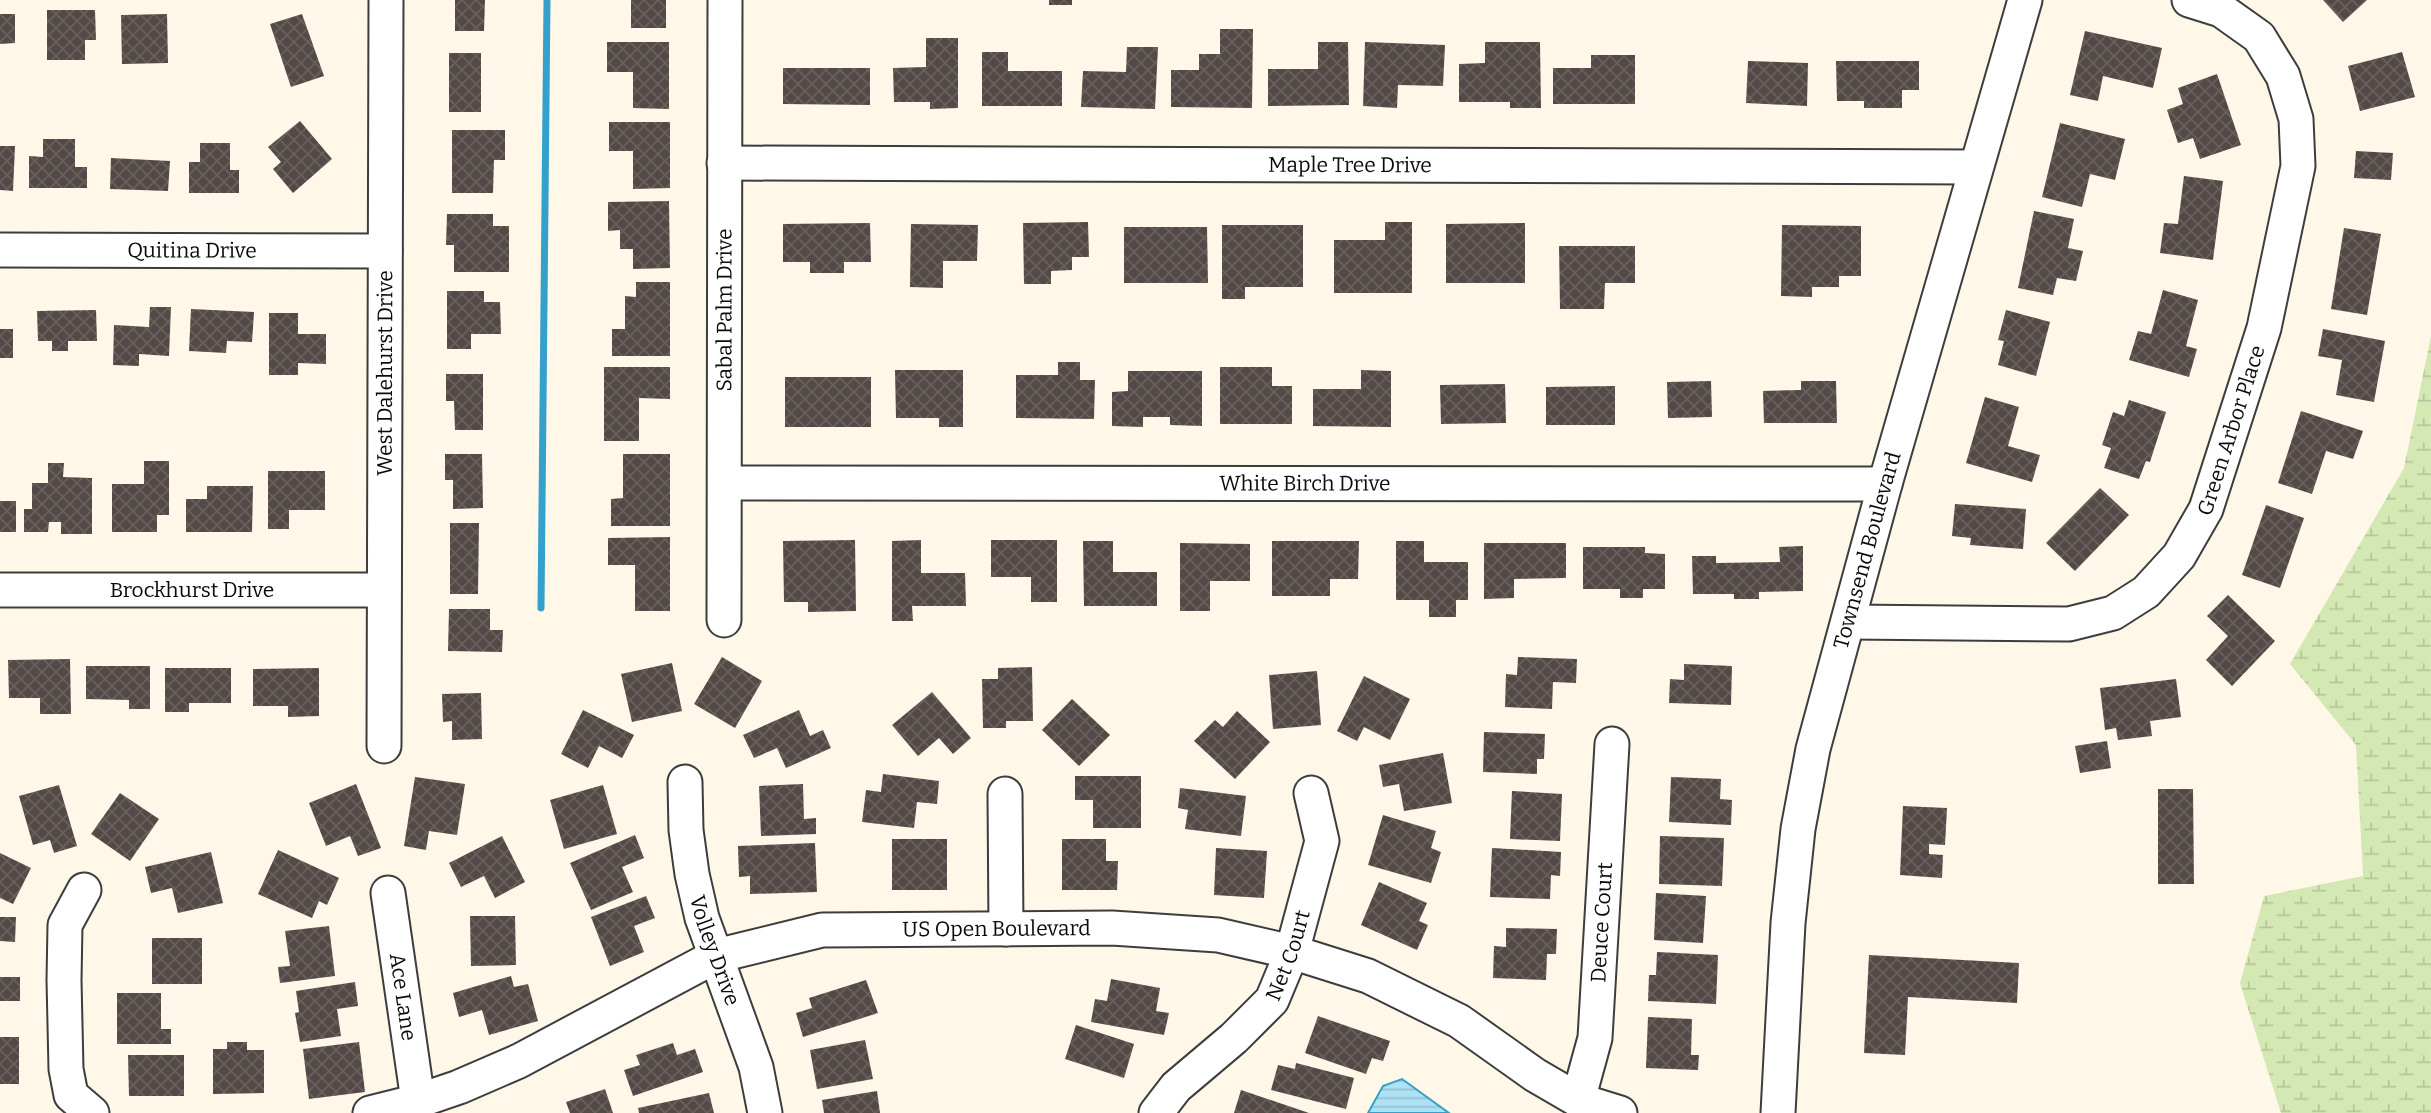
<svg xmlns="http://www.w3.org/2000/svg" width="2431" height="1113" font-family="Bitter,serif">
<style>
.wetland{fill:url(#wetland-marsh)}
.water{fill:url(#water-rules);stroke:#35a0cc;stroke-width:2}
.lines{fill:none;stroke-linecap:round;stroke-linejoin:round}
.stream{stroke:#35a0cc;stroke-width:7}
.building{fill:url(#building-cross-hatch)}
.minor-casing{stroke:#3d3d3d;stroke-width:37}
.minor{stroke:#fff;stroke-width:33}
.labels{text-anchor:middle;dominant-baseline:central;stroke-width:7;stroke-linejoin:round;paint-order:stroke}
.street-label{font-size:21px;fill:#0a0a0a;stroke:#fff}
</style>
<defs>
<pattern id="wetland-marsh" width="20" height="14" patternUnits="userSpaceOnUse" patternTransform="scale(1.75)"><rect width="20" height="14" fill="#d4e8b3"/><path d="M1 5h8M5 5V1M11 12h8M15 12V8" fill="none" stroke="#b5c699"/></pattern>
<pattern id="water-rules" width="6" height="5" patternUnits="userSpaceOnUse" patternTransform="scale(1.75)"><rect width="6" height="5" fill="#ade2f5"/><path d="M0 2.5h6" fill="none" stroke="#94c1d1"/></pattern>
<pattern id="building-cross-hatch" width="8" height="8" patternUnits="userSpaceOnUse" patternTransform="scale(1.75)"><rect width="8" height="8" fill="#534a47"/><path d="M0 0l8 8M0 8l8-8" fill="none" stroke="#67605d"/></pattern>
</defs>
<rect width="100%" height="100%" fill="#fff8e8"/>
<path class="wetland" d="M2431 336V1113H2281L2240 983 2264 896 2363 876 2356 745 2290 664 2404 468Z"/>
<path class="water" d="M1402 1079 1449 1113H1368L1383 1086Z"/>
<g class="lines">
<path class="stream" d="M541 608 547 0"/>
</g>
<g class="building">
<path d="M455 0H485L484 31H455Z"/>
<rect x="631" y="0" width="35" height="28"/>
<rect x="1049" y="0" width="23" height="5"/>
<path d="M2323 0H2367L2343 22Z"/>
<path d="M47 10H95L96 40H85V60H47Z"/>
<path d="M0 14H15V43L0 44Z"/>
<path d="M167 14 168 63 122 64 121 15Z"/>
<path d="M302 14 324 76 291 87 270 24Z"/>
<path d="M1220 29H1253L1252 108 1171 107V70H1199V54H1220Z"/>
<path d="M2085 31 2162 48 2153 88 2103 76 2098 101 2070 95Z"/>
<path d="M926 38H958V108L930 109V102H894L893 68 926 67Z"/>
<path d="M607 42H669V109L633 108V72H607Z"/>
<path d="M1318 42H1348L1349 105 1268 106V69H1318Z"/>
<path d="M1365 42 1445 45 1443 86 1398 85 1397 108 1363 106Z"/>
<path d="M1485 42H1540L1541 108H1510V102H1459V64L1485 63Z"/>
<path d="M1127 47H1158L1155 109 1081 107 1083 71 1126 72Z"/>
<path d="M982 52H1008V71H1062V106H982Z"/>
<path d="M2402 52 2415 97 2360 111 2348 66Z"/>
<rect x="449" y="53" width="32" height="59"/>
<path d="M1591 55H1635V104H1553V68H1591Z"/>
<path d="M1748 61 1808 63 1807 106 1746 103Z"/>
<path d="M1836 61H1919V90H1902V108H1864V101H1837Z"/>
<path d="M783 68H870V105L783 104Z"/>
<path d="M2217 74 2241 145 2200 159 2193 138 2178 143 2167 110 2183 104 2178 88Z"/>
<path d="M300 121 332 159 293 193 273 169 281 162 268 147Z"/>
<path d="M609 122H670V188L633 189V151H609Z"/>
<path d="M2060 123 2125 139 2115 180 2090 174 2082 207 2042 197Z"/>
<path d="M452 130H505V160H494L493 193H452Z"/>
<path d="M43 139H75V167H87V188H29V156L43 157Z"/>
<path d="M200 143H230V170H239V193H189V162H200Z"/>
<path d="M0 146H15L13 191 0 190Z"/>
<path d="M2356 151 2393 153 2391 180 2354 178Z"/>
<path d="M111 158 170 161 168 191 110 189Z"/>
<path d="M2184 176 2223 181 2213 260 2160 253 2164 223 2178 224Z"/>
<path d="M669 201 670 268 633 269V249H620V230L608 231V202Z"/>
<path d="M2034 211 2074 219 2068 248 2083 251 2076 281 2057 278 2053 295 2018 288Z"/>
<path d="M447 214H493V226H509V272H454V245H446Z"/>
<path d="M1088 222 1089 257H1072V270L1051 271V284H1024L1023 223Z"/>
<path d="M1385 222H1412V293H1334V240H1385Z"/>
<path d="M870 223 871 262H844V273H810V262H783V224Z"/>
<path d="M1525 223V283H1446V224Z"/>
<path d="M911 224 978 225 977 261H943V288L910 287Z"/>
<path d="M1222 225H1303V287H1245V299H1222Z"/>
<path d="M1782 225 1861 226V276H1839V287H1812V297L1781 296Z"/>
<path d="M1124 227H1207L1208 283H1124Z"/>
<path d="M2344 228 2381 234 2367 315 2331 309Z"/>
<path d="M1559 246H1635V283H1605L1604 309H1560Z"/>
<path d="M636 282H670V356H612V329H625V296L636 297Z"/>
<path d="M2163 290 2198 300 2186 346 2197 349 2189 377 2129 360 2138 331 2151 334Z"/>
<path d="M447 291H484V302H500L501 334H471V349H447Z"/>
<path d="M150 307H171L169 356 139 354V366L113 365 114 325 149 327Z"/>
<path d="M191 309 254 312 252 342 227 341 226 353 189 351Z"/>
<path d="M96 310 97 341H68V351H52V341H38L37 311Z"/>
<path d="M2006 310 2050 322 2036 376 1998 365 2004 341 1998 340Z"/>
<path d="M269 313H298V334H326V364L298 363V375H269Z"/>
<rect x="0" y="329" width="13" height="29"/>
<path d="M2323 329 2385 341 2374 402 2336 395 2342 360 2318 356Z"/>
<path d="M1058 362H1080V380H1095L1094 419 1016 418V375H1058Z"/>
<path d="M604 367H670V399L639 398V441H604Z"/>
<path d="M1220 367H1272V386H1292V424H1220Z"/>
<path d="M895 370H963V427H939V418H896Z"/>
<path d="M1361 370 1391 371V427L1313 426V389H1361Z"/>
<path d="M1128 371H1202V426L1170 425V417H1143V427L1112 426V392L1128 391Z"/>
<path d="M446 374H483V430H455L454 401H446Z"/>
<rect x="785" y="377" width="86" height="50"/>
<path d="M1711 381 1712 417 1668 418 1667 382Z"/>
<path d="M1801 381H1836L1837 423H1764L1763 391 1801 390Z"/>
<path d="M1505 384 1506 423 1441 424 1440 385Z"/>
<path d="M1615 386V425H1546V387Z"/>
<path d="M1985 397 2019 407 2008 446 2040 455 2032 482 1966 463Z"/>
<path d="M2129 400 2166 412 2150 462 2146 461 2139 479 2104 468 2111 448 2102 445 2113 412 2124 416Z"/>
<path d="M2301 411 2363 431 2353 459 2326 451 2312 494 2278 483Z"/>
<path d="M445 454H482L483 508 453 509V480H445Z"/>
<path d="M623 454H670V526H611V499L623 498Z"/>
<path d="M144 461H169V515H157V532H112V484H144Z"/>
<path d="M48 463H64L63 477 92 478V534H61V522H49L48 532H24V509H32V483H48Z"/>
<path d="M268 471H325V510H289V529H268Z"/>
<path d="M207 486H253L252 532H186V499H207Z"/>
<path d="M2100 488 2129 515 2075 571 2046 543Z"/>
<rect x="0" y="501" width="16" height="31"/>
<path d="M1955 504 2026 509 2023 549 1970 545 1971 538 1952 536Z"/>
<path d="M2266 505 2304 518 2280 588 2242 575Z"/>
<path d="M450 523H479L478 594H450Z"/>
<path d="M670 537V611H635V565H608V538Z"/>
<path d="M855 540 856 611 808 612V602H784L783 541Z"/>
<path d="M921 540V573H965L966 606H912L913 621H892V541Z"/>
<path d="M991 540H1057V602H1031V577H991Z"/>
<path d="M1083 541H1113V572H1157V606H1084Z"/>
<path d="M1272 541H1359L1358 579H1330V596H1272Z"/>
<path d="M1396 541H1424V562H1468V600H1456V617H1429V600H1396Z"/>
<path d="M1180 543 1250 544V581H1210V611H1180Z"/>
<path d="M1484 543H1566V578L1514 579V598L1484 599Z"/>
<path d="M1803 546V591L1759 592V599H1734V594H1693L1692 556H1716V563L1780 562 1779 547Z"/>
<path d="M1583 547H1645V553L1665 554V589H1643V598H1620V589H1583Z"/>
<path d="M2228 595 2275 641 2232 686 2206 660 2228 636 2207 616Z"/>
<path d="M449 609H490V630H503L502 652 448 651Z"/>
<path d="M722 657 762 681 735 728 694 704Z"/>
<path d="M1518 657 1577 659 1576 683 1553 682 1552 709 1505 707 1506 674 1517 675Z"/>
<path d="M70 659 71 714H40V698H9L8 660Z"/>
<path d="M672 663 682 711 632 722 621 674Z"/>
<path d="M1684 664 1732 666 1731 705 1669 703 1670 679 1684 680Z"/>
<path d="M86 666H150V709H129V700L86 699Z"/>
<path d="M1032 667 1033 721H1006V728H983L982 679H998V668Z"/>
<path d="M165 668H231V703H189V712H165Z"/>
<path d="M319 668V716L288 717V706H253V669Z"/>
<path d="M1317 671 1321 725 1273 729 1269 675Z"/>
<path d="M1364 676 1410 699 1390 740 1364 727 1357 741 1337 731Z"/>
<path d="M2176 679 2181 717 2150 721 2152 736 2118 740 2116 728 2105 730 2100 688Z"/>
<path d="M932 692 971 738 953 754 939 738 918 756 892 725Z"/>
<path d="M481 693 482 739 452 740V721L443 722 442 694Z"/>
<path d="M1072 699 1110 735 1079 766 1042 730Z"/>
<path d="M583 710 634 735 622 758 599 746 588 768 561 754Z"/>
<path d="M799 710 810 736 823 730 831 748 786 768 777 748 754 758 743 735Z"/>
<path d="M1237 711 1270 742 1235 779 1194 741 1215 720 1223 727Z"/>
<path d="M1484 732 1545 734 1544 759H1537V774L1483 772Z"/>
<path d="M2107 741 2111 768 2080 773 2075 746Z"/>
<path d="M1443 753 1452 803 1404 811 1399 784 1383 787 1379 765Z"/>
<path d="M883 774 939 781 937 804 917 802 914 828 862 822 866 790 881 792Z"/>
<path d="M1075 776H1141V828H1093V800H1075Z"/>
<path d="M415 777 465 784 457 835 429 831 426 850 404 846Z"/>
<path d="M1671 777 1721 779 1720 799 1732 800 1731 825 1669 822Z"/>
<path d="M356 784 381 848 358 856 350 836 326 846 309 803Z"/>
<path d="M803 784 804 819 816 818V834L761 836 759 786Z"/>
<path d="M59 785 77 846 54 853 50 840 33 845 19 796Z"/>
<path d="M603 785 617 834 564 849 550 800Z"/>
<path d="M1180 788 1246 796 1241 836 1185 829 1188 810 1178 808Z"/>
<path d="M2158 789H2193L2194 884H2158Z"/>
<path d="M1512 791 1562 794 1560 841 1510 839Z"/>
<path d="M120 793 159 819 130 861 91 834Z"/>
<path d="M1903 806 1947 808 1945 845 1929 844V854L1943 855 1942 878 1900 875Z"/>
<path d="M1383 815 1436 831 1431 848 1441 852 1431 883 1368 865Z"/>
<path d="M635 835 644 858 622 867 633 892 591 910 570 863Z"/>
<path d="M502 836 525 882 495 898 484 876 461 887 449 863Z"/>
<path d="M1660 836 1724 838 1722 886 1659 884Z"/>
<rect x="892" y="839" width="55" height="51"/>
<path d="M1062 839H1106V861H1118L1117 890H1062Z"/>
<path d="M815 843 817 892 750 894V876L739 877 738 846Z"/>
<path d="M1216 848 1267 851 1264 898 1214 895Z"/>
<path d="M1492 848 1561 852 1560 876 1551 875 1550 899 1490 897Z"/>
<path d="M278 850 339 878 327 905 319 901 312 918 258 894Z"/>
<path d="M211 852 223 903 178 913 172 888 151 893 145 867Z"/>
<path d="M0 853 31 868 13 904 0 898Z"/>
<path d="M1379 882 1427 903 1419 921 1428 925 1417 950 1361 925Z"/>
<path d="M1656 893 1706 896 1703 943 1654 940Z"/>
<path d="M646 896 655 918 634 926 644 952 610 966 591 917Z"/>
<path d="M470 916H515L516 965 471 966Z"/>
<path d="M0 917H16L15 942 0 941Z"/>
<path d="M329 926 335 976 280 983 278 967 290 966 285 931Z"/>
<path d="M1506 928 1557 929 1556 954H1547L1546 980 1493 978 1494 946 1506 947Z"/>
<rect x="152" y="938" width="50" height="46"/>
<path d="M1657 952 1718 955 1716 1004 1648 1001 1649 975H1656Z"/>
<path d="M1869 955 2019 963 2017 1003 1908 997 1905 1055 1864 1053Z"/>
<path d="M511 976 514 987 528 984 538 1021 489 1035 482 1010 459 1017 453 993Z"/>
<rect x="0" y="977" width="20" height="24"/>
<path d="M1111 979 1160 988 1156 1011 1169 1013 1164 1035 1091 1022 1095 999 1107 1001Z"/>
<path d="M866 980 878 1013 803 1037 796 1013 812 1008 809 998Z"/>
<path d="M355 982 358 1006 337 1009 341 1036 300 1042 295 1013 299 1012 296 991Z"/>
<path d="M117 993H161V1029H171V1044H117Z"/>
<path d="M1318 1016 1390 1041 1383 1061 1372 1058 1366 1074 1305 1053Z"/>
<path d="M1648 1017 1692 1019 1691 1055H1699L1698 1070 1646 1068Z"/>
<path d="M1076 1025 1134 1044 1124 1078 1065 1059Z"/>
<rect x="0" y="1037" width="19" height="47"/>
<path d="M865 1040 873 1079 817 1089 810 1050Z"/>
<path d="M227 1042H247V1050H264V1093L213 1094V1049H227Z"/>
<path d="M359 1042 365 1092 309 1099 303 1049Z"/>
<path d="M673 1043 677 1055 695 1049 703 1072 633 1096 624 1070 640 1065 636 1055Z"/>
<path d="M128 1055H184V1096H129Z"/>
<path d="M1296 1063 1354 1078 1346 1109 1271 1090 1278 1065 1295 1069Z"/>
<path d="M605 1089 613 1113H570L566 1102Z"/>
<path d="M1241 1090 1309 1113H1234Z"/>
<path d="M877 1091 880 1113H824L822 1100Z"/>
<path d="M709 1093 714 1113H639L638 1108Z"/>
</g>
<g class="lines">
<g class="minor-casing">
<g id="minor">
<path id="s1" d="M724 163 1976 167"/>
<path id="s2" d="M0 250 385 251"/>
<path id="s3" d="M726 483 1885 484"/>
<path id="s4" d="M0 590H384"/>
<path id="s5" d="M724 620 725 0"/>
<path id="s6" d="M1849 622 2069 624 2113 613 2146 592 2179 556 2206 509 2264 328 2298 166 2296 119 2283 76 2259 37 2221 10 2189 0"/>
<path id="s7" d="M384 746 386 0"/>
<path id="s8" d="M685 782 686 830 692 874 702 918 756 1067 765 1113"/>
<path d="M1005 794 1006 929"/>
<path d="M84 890 65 925 64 980 66 1069 71 1095 92 1113"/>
<path id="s9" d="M388 893 418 1101"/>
<path id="s10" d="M1578 1100 1595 1038 1612 744"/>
<path id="s11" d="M370 1113 418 1101 459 1087 519 1061 716 956 822 930 1112 928 1218 935 1292 952 1368 976 1459 1021 1535 1075 1578 1100 1620 1113"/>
<path id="s12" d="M1156 1113 1176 1087 1234 1038 1272 1000 1292 952 1322 841 1311 793"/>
<path id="s13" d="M1778 1113 1788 923 1798 829 1813 749 1885 484 2025 0"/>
</g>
</g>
<use href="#minor" class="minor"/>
</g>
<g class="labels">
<g class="street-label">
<text stroke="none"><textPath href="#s1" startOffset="626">Maple Tree Drive</textPath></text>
<text stroke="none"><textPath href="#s2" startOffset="192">Quitina Drive</textPath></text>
<text stroke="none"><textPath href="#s5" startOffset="310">Sabal Palm Drive</textPath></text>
<text stroke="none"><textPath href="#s7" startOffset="373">West Dalehurst Drive</textPath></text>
<text stroke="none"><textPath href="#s6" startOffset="490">Green Arbor Place</textPath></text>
<text stroke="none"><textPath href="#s3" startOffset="579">White Birch Drive</textPath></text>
<text stroke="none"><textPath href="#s13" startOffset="572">Townsend Boulevard</textPath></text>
<text stroke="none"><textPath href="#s4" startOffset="192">Brockhurst Drive</textPath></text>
<text stroke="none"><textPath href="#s10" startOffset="180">Deuce Court</textPath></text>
<text stroke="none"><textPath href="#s11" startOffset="665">US Open Boulevard</textPath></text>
<text stroke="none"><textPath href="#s8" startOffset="172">Volley Drive</textPath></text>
<text stroke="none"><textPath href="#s12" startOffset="210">Net Court</textPath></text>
<text stroke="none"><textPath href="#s9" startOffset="105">Ace Lane</textPath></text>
</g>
</g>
</svg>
